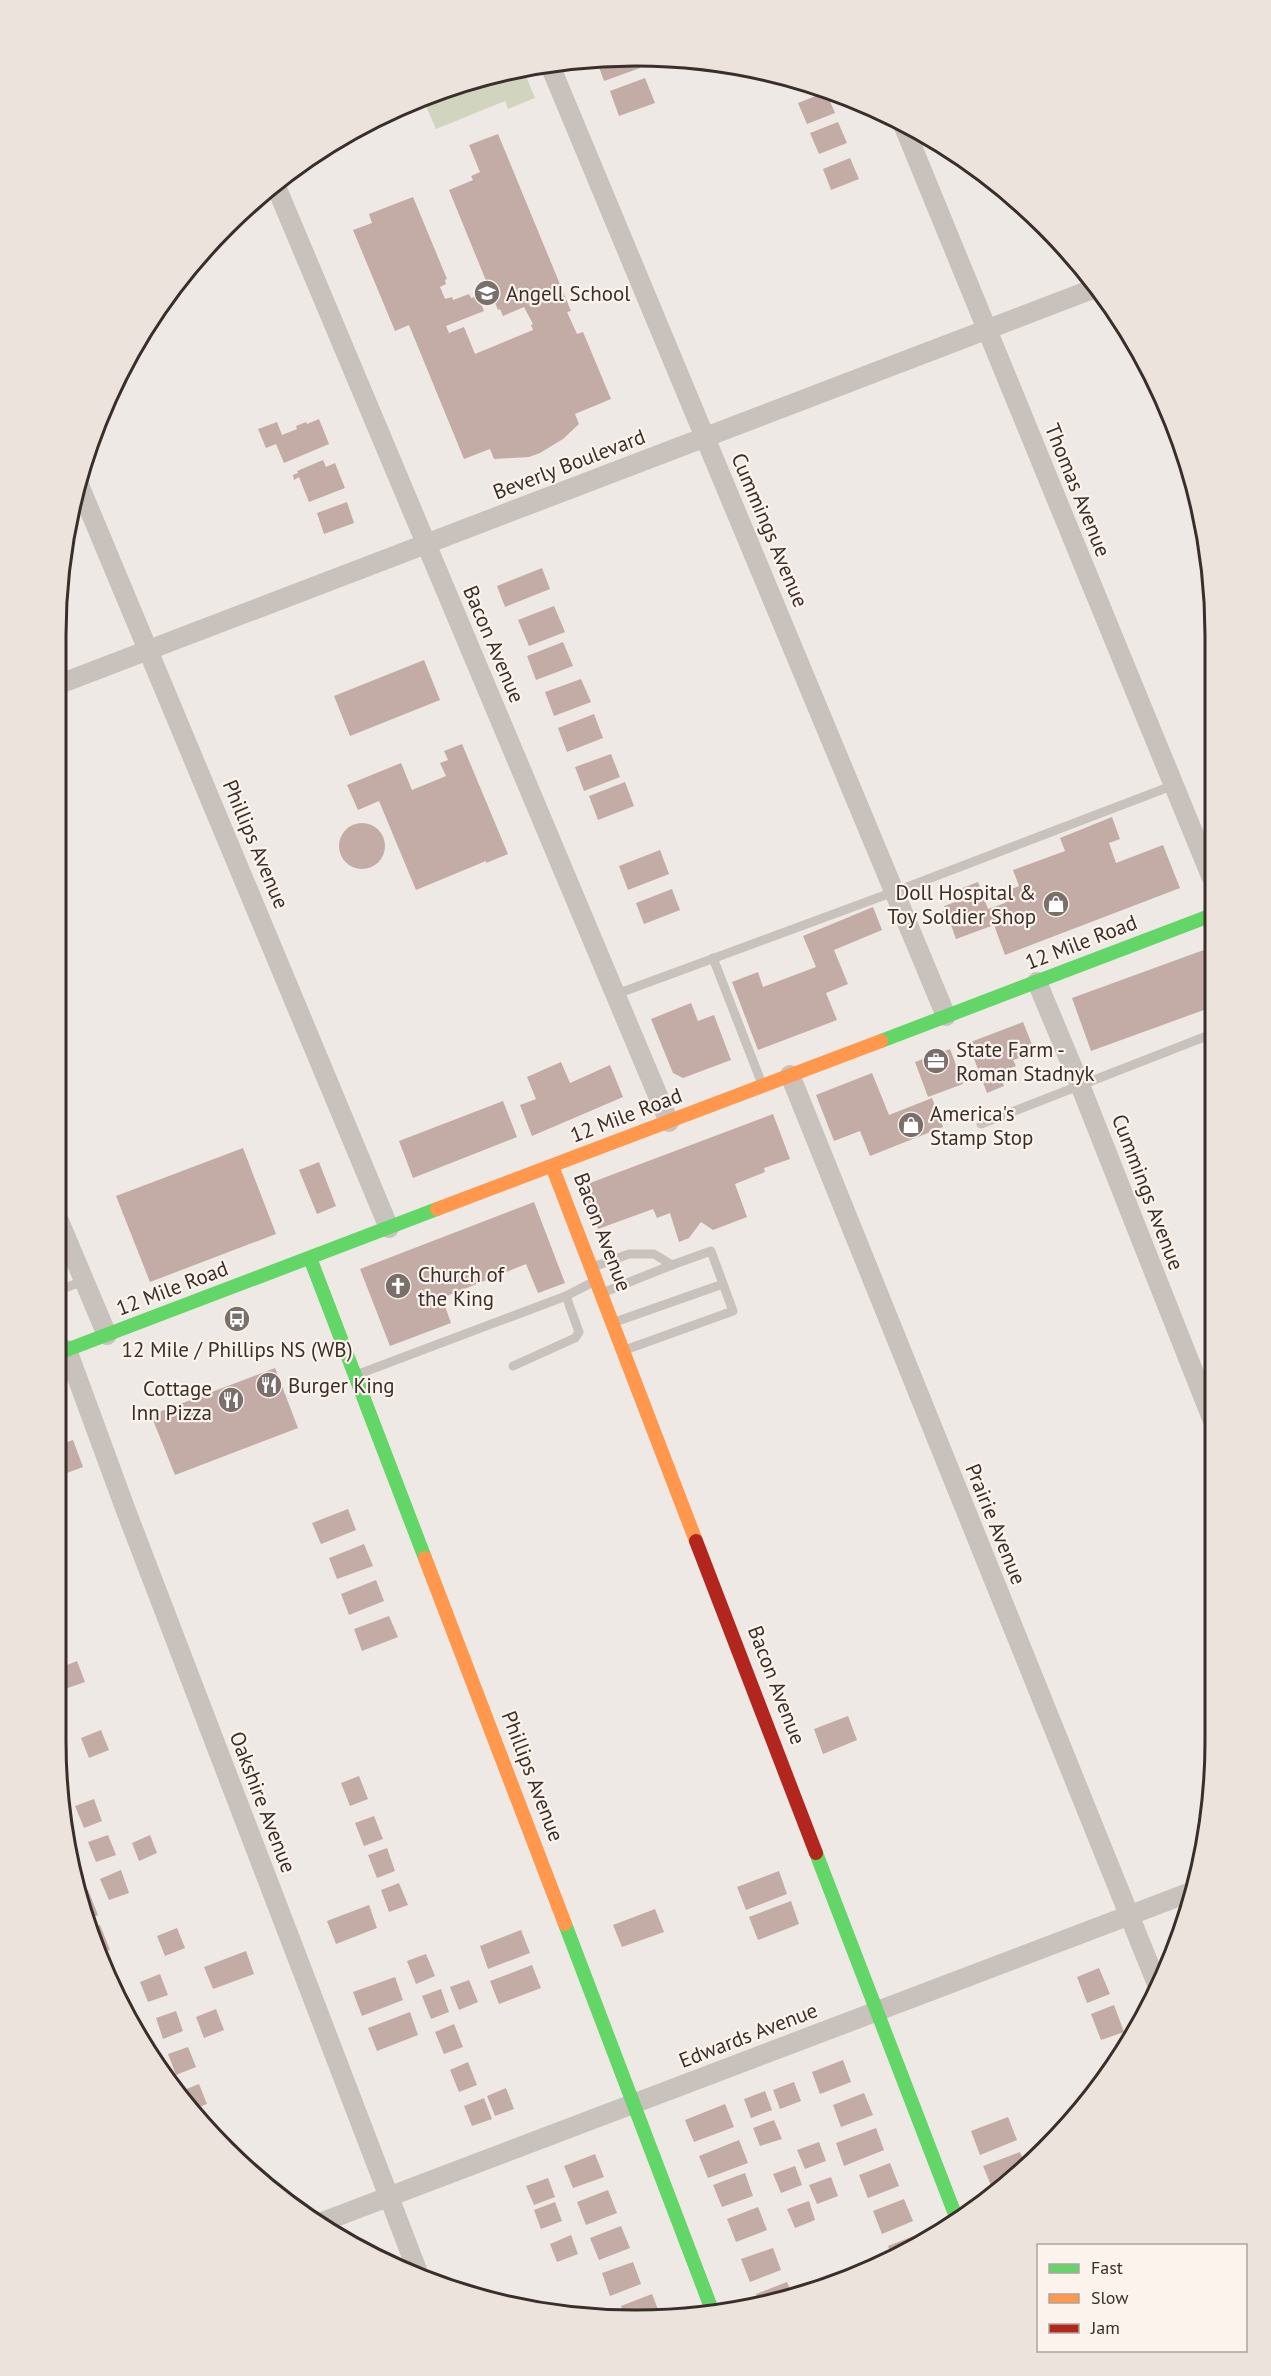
<svg xmlns="http://www.w3.org/2000/svg" width="1271" height="2376" font-family="'PT Sans',sans-serif">
<style>
.green{fill:#d1d4be}
.building{fill:#c3aca5}
.lines{fill:none;stroke-linecap:round;stroke-linejoin:round}
.lane{stroke:#c8c1bc;stroke-width:9}
.street{stroke:#c8c1bc;stroke-width:20}
.fast{stroke:#63d668;stroke-width:14}
.slow{stroke:#ff974d;stroke-width:14}
.jam{stroke:#b3261e;stroke-width:14}
.labels{text-anchor:middle;dominant-baseline:central;stroke-width:4.5;stroke-linejoin:round;paint-order:stroke}
.poi-label{font-size:21px;fill:#3a2e2a;stroke:#fbf3ec;text-anchor:start}
.street-label{font-size:21px;fill:#3a2e2a;stroke:#fbf3ec}
.rim{fill:none;stroke:#3a2e2a;stroke-width:3}
</style>
<rect width="100%" height="100%" fill="#eee9e4"/>
<path class="green" d="M523 69 535 98 508 109 505 101 436 129 425 104 445 96 443 91 401 108 449 86Z"/>
<g class="building">
<path d="M636 58 640 68 604 81 596 59Z"/>
<path d="M787 76 790 77 801 81 791 86Z"/>
<path d="M645 78 655 103 619 116 610 91Z"/>
<path d="M826 92 835 113 807 124 798 103Z"/>
<path d="M838 122 847 143 819 154 810 133Z"/>
<path d="M498 134 571 311 567 312 577 334 583 332 611 399 575 414 579 424 563 439 540 453 529 457 494 459 490 449 464 459 409 325 395 331 353 230 372 223 369 214 413 197 447 279 445 280 446 284 440 287 445 299 452 297 453 300 469 294 471 298 478 296 484 311 446 326 449 333 464 327 475 354 533 330 531 325 533 324 524 307 503 316 500 309 498 310 449 190 473 180 471 176 480 172 469 145Z"/>
<path d="M850 158 859 179 831 190 823 169Z"/>
<path d="M319 419 329 444 284 463 276 444 266 448 258 429 277 422 282 435 297 429 296 426 306 422 307 424Z"/>
<path d="M323 460 326 467 335 463 345 488 309 502 299 477 294 480 293 475 298 473 297 471Z"/>
<path d="M347 502 354 523 324 534 317 513Z"/>
<path d="M542 568 550 589 505 607 497 586Z"/>
<path d="M554 606 565 632 529 646 518 620Z"/>
<path d="M563 642 573 666 536 680 527 656Z"/>
<path d="M424 660 440 700 350 736 334 696Z"/>
<path d="M581 679 591 702 554 716 545 692Z"/>
<path d="M594 714 603 738 567 752 558 728Z"/>
<path d="M462 744 508 854 486 863V861L416 890 379 801 358 810 347 785 401 763 412 790 446 776 440 763 448 760 444 751Z"/>
<path d="M611 754 620 777 584 791 575 767Z"/>
<path d="M625 782 634 806 598 820 589 796Z"/>
<path d="M1112 817 1120 839 1109 843 1116 863 1163 845 1180 888 1005 955 994 925 956 939 950 922 944 924 940 912 946 910 944 906 961 900 957 890 978 882 988 909 1005 903 1001 893 1019 886 1013 870 1065 851 1060 838Z"/>
<circle cx="362" cy="846" r="23"/>
<path d="M660 850 669 874 628 890 619 866Z"/>
<path d="M672 889 680 910 644 924 636 903Z"/>
<path d="M873 907 882 930 834 950 848 984 826 993 837 1020 758 1050 732 982 758 972 763 987 816 967 803 936Z"/>
<path d="M1212 947V1007L1091 1051 1072 998Z"/>
<path d="M691 1003 698 1021 714 1015 731 1060 683 1078 673 1073 651 1019Z"/>
<path d="M1023 1022 1035 1052 1013 1060 1016 1066 999 1072 1004 1086 987 1093 968 1043Z"/>
<path d="M950 1049 963 1084 928 1097 915 1062Z"/>
<path d="M561 1062 570 1083 610 1065 623 1097 532 1136 520 1105 536 1099 527 1077Z"/>
<path d="M872 1073 889 1115 932 1098 943 1127 870 1156 860 1131 834 1141 816 1095Z"/>
<path d="M503 1101 517 1137 413 1178 399 1141Z"/>
<path d="M773 1114 790 1159 764 1168 765 1172 735 1184 747 1217 713 1230 701 1222 689 1238 679 1242 670 1213 657 1218 653 1209 598 1229 582 1186Z"/>
<path d="M243 1148 276 1234 150 1282 116 1196Z"/>
<path d="M319 1162 336 1206 317 1214 299 1170Z"/>
<path d="M534 1202 565 1283 538 1293 526 1264 442 1298 451 1323 390 1346 360 1269Z"/>
<path d="M275 1368 298 1428 175 1475 151 1415Z"/>
<path d="M73 1440 83 1467 56 1477V1446Z"/>
<path d="M348 1509 356 1530 321 1544 312 1523Z"/>
<path d="M364 1544 373 1566 337 1579 329 1558Z"/>
<path d="M376 1580 384 1601 349 1615 341 1594Z"/>
<path d="M389 1616 398 1637 362 1651 354 1629Z"/>
<path d="M77 1661 85 1682 65 1689 57 1669Z"/>
<path d="M848 1716 857 1740 823 1754 814 1729Z"/>
<path d="M101 1730 109 1750 89 1758 81 1738Z"/>
<path d="M61 1731 68 1751 58 1755 56 1733Z"/>
<path d="M359 1776 368 1799 350 1806 341 1783Z"/>
<path d="M94 1799 102 1821 84 1828 75 1806Z"/>
<path d="M374 1816 383 1839 364 1846 355 1823Z"/>
<path d="M108 1835 116 1855 96 1862 88 1842Z"/>
<path d="M150 1835 157 1853 139 1861 132 1843Z"/>
<path d="M387 1848 395 1871 377 1878 368 1855Z"/>
<path d="M121 1870 129 1893 109 1900 100 1879Z"/>
<path d="M779 1871 787 1894 746 1910 737 1887Z"/>
<path d="M399 1883 408 1905 389 1912 381 1890Z"/>
<path d="M88 1890 98 1915 85 1920 81 1893Z"/>
<path d="M791 1901 799 1924 758 1940 749 1917Z"/>
<path d="M369 1905 377 1928 336 1944 327 1921Z"/>
<path d="M655 1909 664 1932 622 1947 613 1925Z"/>
<path d="M100 1925 110 1950 100 1953 88 1930Z"/>
<path d="M177 1928 185 1948 165 1956 157 1936Z"/>
<path d="M521 1930 530 1953 488 1969 480 1946Z"/>
<path d="M246 1951 254 1974 213 1989 204 1967Z"/>
<path d="M426 1954 435 1976 416 1984 407 1961Z"/>
<path d="M532 1965 541 1988 499 2004 490 1981Z"/>
<path d="M1099 1968 1110 1994 1087 2003 1077 1977Z"/>
<path d="M160 1974 168 1995 148 2002 140 1982Z"/>
<path d="M395 1977 403 2000 362 2016 353 1992Z"/>
<path d="M469 1980 478 2002 459 2010 450 1987Z"/>
<path d="M441 1989 449 2012 431 2019 422 1996Z"/>
<path d="M1114 2005 1124 2032 1101 2040 1091 2014Z"/>
<path d="M216 2009 224 2030 204 2038 196 2017Z"/>
<path d="M176 2011 183 2031 163 2039 156 2018Z"/>
<path d="M410 2012 418 2035 377 2051 368 2028Z"/>
<path d="M454 2024 463 2047 444 2054 435 2032Z"/>
<path d="M188 2047 196 2067 176 2075 168 2054Z"/>
<path d="M843 2060 851 2082 820 2094 812 2072Z"/>
<path d="M468 2062 477 2085 459 2092 450 2070Z"/>
<path d="M794 2082 801 2101 780 2109 773 2090Z"/>
<path d="M199 2084 207 2104 192 2110 182 2100 179 2092Z"/>
<path d="M506 2088 514 2109 495 2116 487 2096Z"/>
<path d="M765 2091 772 2110 751 2118 744 2099Z"/>
<path d="M864 2093 873 2115 841 2127 833 2105Z"/>
<path d="M484 2098 492 2119 472 2126 464 2106Z"/>
<path d="M725 2104 734 2127 694 2142 685 2120Z"/>
<path d="M1008 2117 1017 2140 980 2155 971 2131Z"/>
<path d="M774 2120 782 2139 760 2146 753 2128Z"/>
<path d="M876 2128 884 2150 844 2166 836 2143Z"/>
<path d="M1059 2133 1045 2151 1044 2152 1039 2140Z"/>
<path d="M739 2140 748 2163 708 2178 699 2156Z"/>
<path d="M819 2142 826 2161 805 2169 797 2150Z"/>
<path d="M1020 2152 1026 2167 1003 2186 993 2190 983 2166Z"/>
<path d="M595 2154 604 2177 573 2188 564 2166Z"/>
<path d="M890 2163 899 2186 868 2198 859 2175Z"/>
<path d="M795 2166 802 2185 781 2193 773 2174Z"/>
<path d="M745 2173 753 2196 722 2207 713 2185Z"/>
<path d="M831 2177 838 2196 817 2204 809 2185Z"/>
<path d="M548 2178 555 2197 534 2205 526 2186Z"/>
<path d="M608 2190 617 2213 586 2225 577 2202Z"/>
<path d="M904 2199 913 2221 882 2234 873 2211Z"/>
<path d="M809 2201 815 2220 795 2228 787 2209Z"/>
<path d="M555 2202 562 2221 541 2229 534 2210Z"/>
<path d="M758 2207 767 2230 736 2242 727 2219Z"/>
<path d="M621 2226 630 2248 599 2260 590 2238Z"/>
<path d="M919 2234 922 2242 892 2258 888 2246Z"/>
<path d="M571 2235 578 2254 557 2262 550 2244Z"/>
<path d="M773 2248 781 2270 750 2282 741 2259Z"/>
<path d="M633 2262 641 2284 610 2296 602 2273Z"/>
<path d="M787 2282 791 2292 758 2300 756 2294Z"/>
<path d="M652 2294 661 2317 624 2314 621 2306Z"/>
</g>
<g class="lines">
<g class="lane">
<path d="M713 958 762 1084"/>
<path d="M614 995 915 884 1174 785"/>
<path d="M981 1124 1212 1034"/>
<path d="M593 1267 629 1254H654L672 1265 711 1251 733 1311 625 1350"/>
<path d="M56 1291 84 1281"/>
<path d="M602 1293 672 1265"/>
<path d="M615 1322 723 1284"/>
<path d="M513 1366 575 1338 579 1332 566 1296"/>
<path d="M356 1375 566 1296 595 1281"/>
</g>
<g class="street">
<path d="M549 63 946 1016"/>
<path d="M902 122 1211 876"/>
<path d="M275 184 669 1122"/>
<path d="M77 480 389 1228"/>
<path d="M57 685 1098 287"/>
<path d="M1037 982 1080 1085 1213 1421"/>
<path d="M790 1075 1159 1989"/>
<path d="M56 1214 107 1335"/>
<path d="M67 1350 125 1508 417 2270"/>
<path d="M317 2224 1196 1890"/>
</g>
<g class="fast">
<path d="M881 1041 1212 915"/>
<path d="M310 1258 425 1558"/>
<path d="M56 1354 437 1209"/>
<path d="M816 1853 958 2222"/>
<path d="M565 1924 712 2310"/>
</g>
<g class="slow">
<path d="M552 1166 696 1541"/>
<path d="M437 1209 881 1041"/>
<path d="M425 1558 565 1924"/>
</g>
<path class="jam" d="M696 1541 816 1853"/>
</g>
<defs>
<g id="school-disc" transform="scale(1.35)"><circle r="9.5" fill="#796f6b" stroke="#fbf3ec"/><path d="M0-5L7-2L0 1L-7-2ZM-4 1L0 2.5L4 1V4Q0 6-4 4Z" fill="#fff"/></g>
<g id="shop-disc" transform="scale(1.35)"><circle r="9.5" fill="#796f6b" stroke="#fbf3ec"/><path d="M-5-2.5h2.3a2.7 3.5 0 0 1 5.4 0H5L5.5 6h-11ZM-1.5-2.5h3a1.5 2.3 0 0 0-3 0Z" fill="#fff"/></g>
<g id="office-disc" transform="scale(1.35)"><circle r="9.5" fill="#796f6b" stroke="#fbf3ec"/><path d="M-6-3h4V-5.5h4V-3h4V5H-6ZM-1-4.5V-3h2v-1.5ZM-6 0V1H6V0Z" fill="#fff"/></g>
<g id="church-disc" transform="scale(1.35)"><circle r="9.5" fill="#796f6b" stroke="#fbf3ec"/><path d="M-1.2-6h2.4v3.5h3.3v2.4h-3.3V6h-2.4V-.1h-3.3v-2.4h3.3Z" fill="#fff"/></g>
<g id="bus-disc" transform="scale(1.35)"><circle r="9.5" fill="#796f6b" stroke="#fbf3ec"/><path d="M-5-6H5V4H4V6H2V4H-2V6H-4V4H-5ZM-3.5-4V0h7V-4ZM-3.5 1.2v1.5H-2V1.2ZM2 1.2v1.5H3.5V1.2Z" fill="#fff"/></g>
<g id="restaurant-disc" transform="scale(1.35)"><circle r="9.5" fill="#796f6b" stroke="#fbf3ec"/><path d="M-5-6h1v4h1v-4h1v4h1v-4h1v5L-1.5 .5V6h-2V.5L-5-1ZM5-6V6H3V1.5H1.5Q1.5-4 5-6Z" fill="#fff"/></g>
</defs>
<g fill-rule="evenodd">
<use href="#school-disc" x="487" y="293"/>
<use href="#shop-disc" x="1056" y="904"/>
<use href="#office-disc" x="936" y="1061"/>
<use href="#shop-disc" x="911" y="1125"/>
<use href="#church-disc" x="398" y="1286"/>
<use href="#bus-disc" x="237" y="1319"/>
<use href="#restaurant-disc" x="269" y="1385"/>
<use href="#restaurant-disc" x="231" y="1400"/>
</g>
<g class="labels">
<g class="poi-label">
<text x="506" y="293">Angell School</text>
<text x="1036" y="892" text-anchor="end">Doll Hospital &amp;<tspan x="1036" dy="24">Toy Soldier Shop</tspan></text>
<text x="956" y="1049">State Farm -<tspan x="956" dy="24">Roman Stadnyk</tspan></text>
<text x="930" y="1113">America's<tspan x="930" dy="24">Stamp Stop</tspan></text>
<text x="418" y="1274">Church of<tspan x="418" dy="24">the King</tspan></text>
<text x="237" y="1349" text-anchor="middle">12 Mile / Phillips NS (WB)</text>
<text x="288" y="1385">Burger King</text>
<text x="212" y="1388" text-anchor="end">Cottage<tspan x="212" dy="24">Inn Pizza</tspan></text>
</g>
<g class="street-label">
<text transform="translate(569 464) rotate(-21)">Beverly Boulevard</text>
<text transform="translate(1078 490) rotate(68)">Thomas Avenue</text>
<text transform="translate(770 530) rotate(67)">Cummings Avenue</text>
<text transform="translate(494 644) rotate(67)">Bacon Avenue</text>
<text transform="translate(256 844) rotate(67)">Phillips Avenue</text>
<text transform="translate(1081 942) rotate(-21)">12 Mile Road</text>
<text transform="translate(626 1115) rotate(-21)">12 Mile Road</text>
<text transform="translate(1148 1192) rotate(69)">Cummings Avenue</text>
<text transform="translate(603 1232) rotate(69)">Bacon Avenue</text>
<text transform="translate(172 1288) rotate(-21)">12 Mile Road</text>
<text transform="translate(996 1524) rotate(68)">Prairie Avenue</text>
<text transform="translate(777 1685) rotate(69)">Bacon Avenue</text>
<text transform="translate(533 1776) rotate(69)">Phillips Avenue</text>
<text transform="translate(263 1802) rotate(69)">Oakshire Avenue</text>
<text transform="translate(748 2035) rotate(-21)">Edwards Avenue</text>
</g>
</g>
<path d="M0 0H1271V2376H0ZM635 66H636A569 569 0 0 1 1205 635V1741A569 569 0 0 1 636 2310H635A569 569 0 0 1 66 1741V635A569 569 0 0 1 635 66Z" fill="#ece3dc" fill-rule="evenodd"/>
<path class="rim" d="M635 66H636A569 569 0 0 1 1205 635V1741A569 569 0 0 1 636 2310H635A569 569 0 0 1 66 1741V635A569 569 0 0 1 635 66Z"/>
<rect x="1037" y="2244" width="210" height="108" fill="#fbf3ec" stroke="#aea49e" stroke-width="1.5"/>
<rect x="1049" y="2264" width="30" height="9" fill="#63d668" stroke="#aea49e" stroke-width="1.5"/>
<text x="1091" y="2274" font-size="18" fill="#3a2e2a">Fast</text>
<rect x="1049" y="2294" width="30" height="9" fill="#ff974d" stroke="#aea49e" stroke-width="1.5"/>
<text x="1091" y="2304" font-size="18" fill="#3a2e2a">Slow</text>
<rect x="1049" y="2324" width="30" height="9" fill="#b3261e" stroke="#aea49e" stroke-width="1.5"/>
<text x="1091" y="2334" font-size="18" fill="#3a2e2a">Jam</text>
</svg>
